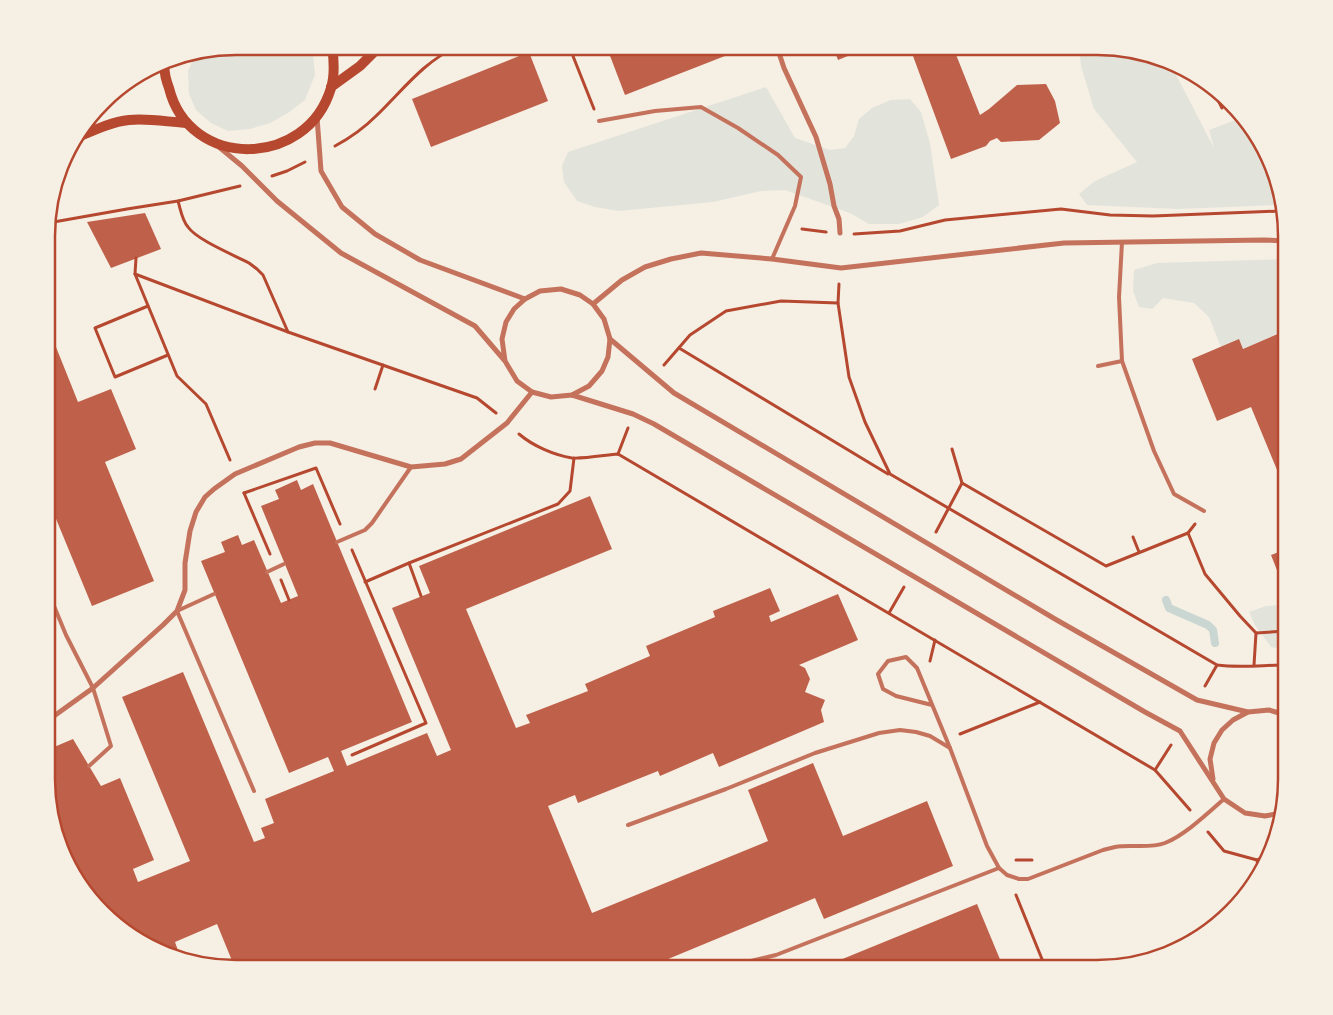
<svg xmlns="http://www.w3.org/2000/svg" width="1333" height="1015" font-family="'Crimson Pro',serif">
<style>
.green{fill:#e2e4dc}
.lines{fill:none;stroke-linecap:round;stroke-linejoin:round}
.stream{stroke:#c9d6d2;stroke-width:8}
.building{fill:#bf614a}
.path{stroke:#b5482f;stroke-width:3}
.service{stroke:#c5725c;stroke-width:4}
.minor{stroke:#c5725c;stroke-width:5}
.secondary{stroke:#b5482f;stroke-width:10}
.rim{fill:none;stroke:#b5482f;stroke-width:2.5}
</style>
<rect width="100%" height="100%" fill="#f6efe4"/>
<g class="green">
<path d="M236 46H308L313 54 315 75 305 100 288 113 270 123 250 129 228 131 211 123 196 110 189 94 188 71 196 53Z"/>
<path d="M1079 47H1109L1169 61 1214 148 1209 130 1241 118 1267 152 1279 205 1178 209 1087 205 1079 194 1095 181 1137 162 1094 109 1081 66Z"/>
<path d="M766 87 795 138 830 150 845 148 854 136 859 119 872 108 891 100 910 99 921 112 930 143 939 205 923 217 899 224H869L850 213 785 190 761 191 713 202 619 211 595 207 577 201 564 182 562 166 568 152Z"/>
<path d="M1287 259V343H1284L1280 333 1243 349 1221 347 1209 317 1194 303 1163 298 1152 309 1139 307 1133 291 1134 270 1157 263Z"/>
<path d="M1286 605V650L1271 647 1255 625 1249 612 1266 606Z"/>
</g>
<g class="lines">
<path class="stream" d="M1166 600 1169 608 1208 625 1213 630 1215 643"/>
</g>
<g class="building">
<path d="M612 46H748V47L625 95 607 48Z"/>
<path d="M833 47H870L838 60Z"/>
<path d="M927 47H953L980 115 989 109 1017 85 1046 84 1055 101 1060 123 1039 140 1001 142 997 138 990 141 986 146 951 159 913 56 928 49Z"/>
<path d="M529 52 548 101 431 147 412 99Z"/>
<path d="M145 213 161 249 111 268 87 222Z"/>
<path d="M48 327 78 402 111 389 136 449 105 462 154 581 92 606 47 497Z"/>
<path d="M1280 333 1284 343H1287V494L1251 407 1217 421 1192 359 1239 339 1243 349Z"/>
<path d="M297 480 301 490 313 484 412 722 341 751 347 766 427 733 437 756 451 750 392 608 430 593 419 566 590 496 612 549 466 609 516 728 530 723 526 715 588 691 585 684 650 656 646 646 715 617 713 611 770 588 780 611 769 616 771 622 838 594 858 640 799 665 805 668 810 679 805 692 825 700 821 710 824 722 719 767 713 753 660 776 658 771 578 803 575 795 548 806 592 913 768 841 748 790 813 763 843 836 927 801 953 866 824 919 815 898 644 969 235 968 217 924 175 942 181 959 164 954 111 922 66 863 47 792V750L73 739 101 786 120 778 154 860 133 869 138 882 190 861 122 697 183 672 254 842 265 838 261 828 274 823 265 799 334 771 328 757 289 773 201 561 225 552 221 542 238 535 242 545 254 540 281 603 298 596 261 506 279 499 275 490Z"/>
<path d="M1287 549 1286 593 1271 555Z"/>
<path d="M47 660 53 674 47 676Z"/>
<path d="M977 904 1004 969H818Z"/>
</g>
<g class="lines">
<g class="path">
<path d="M569 46 594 109"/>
<path d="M1218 100 1222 108"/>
<path d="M335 146C350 138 364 128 376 116 403 90 423 62 458 46"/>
<path d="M272 176 287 171 305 162"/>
<path d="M178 201C181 211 182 220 188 227 197 240 234 255 249 263L257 269 263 275 288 332"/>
<path d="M48 223 127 209 178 201 240 186"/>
<path d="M802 229 826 232"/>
<path d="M854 234 900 231 945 220 1061 209 1110 215 1153 216 1281 211"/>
<path d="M136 258 135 274 177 376 206 404 230 460"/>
<path d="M135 274 288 332 477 398 496 413"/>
<path d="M839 284 838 303 849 377 865 422 890 474 1217 665C1240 668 1263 665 1286 665"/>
<path d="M148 306 95 328 115 377 168 355"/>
<path d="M679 348 888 474"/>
<path d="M664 365 690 335 726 311 781 301 838 303"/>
<path d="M375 389 383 365"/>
<path d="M519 434C533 446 554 455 572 458 583 459 606 455 618 454L1155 770 1190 810"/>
<path d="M952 449 962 483"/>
<path d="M618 454 628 428"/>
<path d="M244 493 316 468 340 524"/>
<path d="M244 493 270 554"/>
<path d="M1195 524 1188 533 1205 574 1240 616 1256 633 1254 665"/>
<path d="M936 532 962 483 1106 566 1188 533"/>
<path d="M1133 537 1139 552"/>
<path d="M352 550 426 723 352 755"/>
<path d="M409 563 558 504 570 491 574 458"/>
<path d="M281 580 289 600"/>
<path d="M365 582 409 563 421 596"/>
<path d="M889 613 904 587"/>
<path d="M1256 633 1286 631"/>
<path d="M930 661 935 640"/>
<path d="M1205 686 1217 665"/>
<path d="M960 734 1040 702"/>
<path d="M1155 770 1171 745"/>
<path d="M1208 832 1224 851 1257 860 1271 853"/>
<path d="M1016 860H1032"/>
<path d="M1257 860 1259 873"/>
<path d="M1016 895 1046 969"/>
<path d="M1189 935 1214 924"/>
</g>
<g class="service">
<path d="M599 121 655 111 701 107 738 128 778 155 801 177 795 206 772 259"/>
<path d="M1122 242 1119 297 1122 361 1154 451 1174 494 1204 511"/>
<path d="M1098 366 1122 361"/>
<path d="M337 542 365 530 372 523 411 467"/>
<path d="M267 572 284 564"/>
<path d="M47 589 66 635 93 688 111 746 89 766"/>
<path d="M214 594 177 611 254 791"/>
<path d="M932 705 896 696 883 689 878 674 888 661 906 657 917 668 950 748 987 846 999 868 1007 875 1019 879H1028L1103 850C1107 849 1111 848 1115 847 1131 844 1149 849 1165 843 1185 835 1208 813 1224 799"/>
<path d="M628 825 726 789 815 753 879 733 900 730 916 732 930 736 950 748"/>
<path d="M726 967 776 955 999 868"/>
</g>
<g class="minor">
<path d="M779 46V53L784 68 816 137 830 184 834 206 839 219 840 233"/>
<path d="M317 117 321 171 342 207 375 234 420 260 525 299"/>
<path d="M219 147 242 166 277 201 341 253 475 326 505 361 517 381 532 392 551 397 572 395 589 386 602 371 608 357 610 339 604 319 593 304 580 295 561 289 540 291 525 299 514 309 506 322 502 339 505 361"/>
<path d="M593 304 622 280 645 267 671 259 701 253 772 259 841 268 1064 243 1264 240 1287 241"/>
<path d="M610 339 674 393 1055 619 1197 700 1248 712"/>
<path d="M572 395 633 414 654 424 1145 712 1180 731 1224 799 1245 813 1265 816 1281 813"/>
<path d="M47 721 93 688 163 625 177 611 185 590V563L190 531 196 512 205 497 214 489 235 474 299 447 315 443H330L411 467 445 464 461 459 507 423 532 392"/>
<path d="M1213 779 1210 759 1214 743 1222 730 1233 720 1248 712 1269 710 1286 715"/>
</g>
<g class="secondary">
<path d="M165 62C163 71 166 80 169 88 189 170 307 169 331 88 335 75 334 60 332 46"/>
<path d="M331 87 360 66 380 46"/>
<path d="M73 139C90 132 110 122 129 120 148 118 168 122 187 123"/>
</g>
</g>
<path d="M0 0H1333V1015H0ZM236 55H1097A181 181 0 0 1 1278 236V779A181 181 0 0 1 1097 960H236A181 181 0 0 1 55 779V236A181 181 0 0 1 236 55Z" fill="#f6efe4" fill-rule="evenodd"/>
<path class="rim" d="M236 55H1097A181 181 0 0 1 1278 236V779A181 181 0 0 1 1097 960H236A181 181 0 0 1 55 779V236A181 181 0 0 1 236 55Z"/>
</svg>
